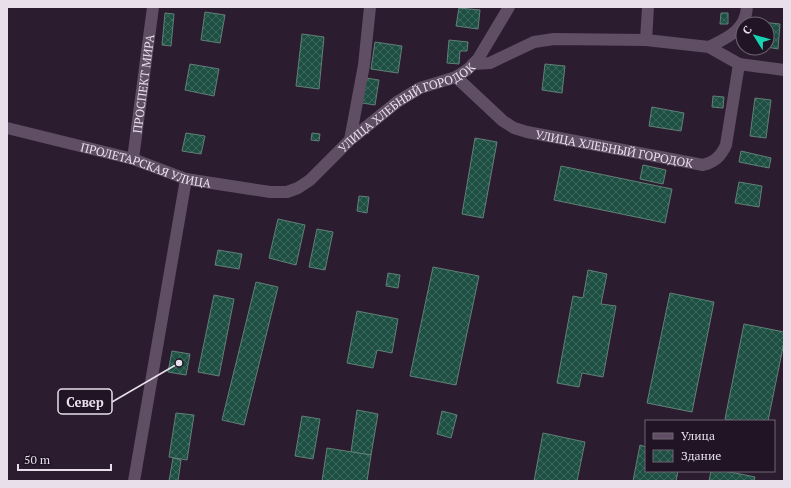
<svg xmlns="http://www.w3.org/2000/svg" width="791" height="488" font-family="'PT Serif',serif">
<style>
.building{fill:url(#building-cross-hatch);stroke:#618077}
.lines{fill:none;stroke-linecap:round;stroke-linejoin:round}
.minor{stroke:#604e65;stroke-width:12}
.tertiary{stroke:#604e65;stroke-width:12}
.labels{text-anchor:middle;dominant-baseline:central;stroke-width:4;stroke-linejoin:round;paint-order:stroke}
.street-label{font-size:12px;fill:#e8dfeb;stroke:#211425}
.leader{fill:none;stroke:#e8dfeb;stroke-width:1.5}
.callout-dot{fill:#e8dfeb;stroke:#211425;stroke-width:1.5}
.callout{fill:#211425;stroke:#e8dfeb;stroke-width:1.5}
.callout-label{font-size:13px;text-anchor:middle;font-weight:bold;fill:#e8dfeb}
</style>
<defs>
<pattern id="building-cross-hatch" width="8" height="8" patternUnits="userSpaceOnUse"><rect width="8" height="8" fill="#1d4f43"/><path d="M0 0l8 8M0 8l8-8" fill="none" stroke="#3e685e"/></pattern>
</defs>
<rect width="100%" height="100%" fill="#2b1d2f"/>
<g class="building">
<path d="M459 8 480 10 478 29 456 26Z"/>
<path d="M205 12 225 15 220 43 201 40Z"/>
<path d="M165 13 174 14 171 46 162 45Z"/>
<path d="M721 13H728V24H720Z"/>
<path d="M760 22 780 24 778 49 767 47V24H760Z"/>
<path d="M302 34 324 37 319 89 296 86Z"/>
<path d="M449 40 468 42 467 51H460L459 64 447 63Z"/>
<path d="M375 42 402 46 398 73 371 69Z"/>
<path d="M190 64 219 69 214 96 185 90Z"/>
<path d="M545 64 565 66 562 93 542 90Z"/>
<path d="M366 78 379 80 375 105 362 103Z"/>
<path d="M713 96 724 97 723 108 712 107Z"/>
<path d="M755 98 771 100 766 138 750 136Z"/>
<path d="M652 107 684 113 681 131 649 126Z"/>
<path d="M186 133 205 136 201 154 182 151Z"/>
<path d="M312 133 320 134 319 141 311 140Z"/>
<path d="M475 138 497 142 483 218 462 214Z"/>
<path d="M741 151 771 158 769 168 739 162Z"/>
<path d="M643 165 666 170 663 184 640 179Z"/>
<path d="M561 166 672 189 665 223 554 200Z"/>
<path d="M739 182 762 186 759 207 735 203Z"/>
<path d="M359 196 369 197 367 213 357 211Z"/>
<path d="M278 219 305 225 296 265 269 258Z"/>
<path d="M317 229 333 232 325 270 309 267Z"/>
<path d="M218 250 242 254 239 269 215 265Z"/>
<path d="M433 267 479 276 456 385 410 376Z"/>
<path d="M588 270 607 274 601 304 616 306 603 377 582 373 579 387 557 383 573 296 583 298Z"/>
<path d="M388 273 400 275 398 288 386 286Z"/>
<path d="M256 282 278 287 244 425 222 420Z"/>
<path d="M670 293 714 302 692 412 647 403Z"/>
<path d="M214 295 234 299 219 376 198 372Z"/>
<path d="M357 311 398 319 392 353 377 350 373 368 347 363Z"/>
<path d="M744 324 784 332V342L768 421H735L725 419Z"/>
<path d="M172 351 190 354 186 375 168 372Z"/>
<path d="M357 410 378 414 371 455 351 452Z"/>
<path d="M442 411 457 415 451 438 437 434Z"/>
<path d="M176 413 194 415 187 460 169 457Z"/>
<path d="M302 416 320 419 313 459 295 456Z"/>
<path d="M543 433 585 442 577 481H534Z"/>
<path d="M640 445 646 447V471H678L676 481H633Z"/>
<path d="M327 448 371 455 367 481H322Z"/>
<path d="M173 458 181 460 178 481H169Z"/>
<path d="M711 471H725L755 477 754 481H709Z"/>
</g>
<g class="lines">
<g class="minor">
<path d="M646 40 648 7"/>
<path d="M709 47C727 38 746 30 747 7"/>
<path d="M473 64 490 63 534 42 554 39 646 40 709 47 739 64 784 70"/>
<path id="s1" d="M456 77 503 121 514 128 527 132 703 165C715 162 721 156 726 145L739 64"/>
<path d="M350 140 364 65 370 7"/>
<path d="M134 481 186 179"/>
</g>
<g class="tertiary">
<path id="s2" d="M7 128 133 159 186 179 270 192H287L298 188 310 180 350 140 397 102 420 88 456 77 468 69 478 59 509 7"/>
<path id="s3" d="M133 159 153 7"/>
</g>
</g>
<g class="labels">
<g class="street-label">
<text stroke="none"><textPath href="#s3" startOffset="76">ПРОСПЕКТ МИРА</textPath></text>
<text stroke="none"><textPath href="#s2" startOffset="437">УЛИЦА ХЛЕБНЫЙ ГОРОДОК</textPath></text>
<text stroke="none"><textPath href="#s1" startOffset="180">УЛИЦА ХЛЕБНЫЙ ГОРОДОК</textPath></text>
<text stroke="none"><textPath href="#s2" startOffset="144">ПРОЛЕТАРСКАЯ УЛИЦА</textPath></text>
</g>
</g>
<path class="leader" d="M179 363L112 402"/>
<circle class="callout-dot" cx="179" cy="363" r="4"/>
<rect class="callout" x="58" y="389" width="54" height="25" rx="4"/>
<g class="callout-label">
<text x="85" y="407">Север</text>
</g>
<rect width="791" height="488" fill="none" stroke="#e8dfeb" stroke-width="16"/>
<rect x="645" y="420" width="130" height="52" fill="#211425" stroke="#716574"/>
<rect x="653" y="433" width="20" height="6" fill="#604e65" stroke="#716574"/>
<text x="681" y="440" font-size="12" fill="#e8dfeb">Улица</text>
<rect x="653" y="450" width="20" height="12" fill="url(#building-cross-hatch)" stroke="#716574"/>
<text x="681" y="460" font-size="12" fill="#e8dfeb">Здание</text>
<g transform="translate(755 36) rotate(307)"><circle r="19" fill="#211425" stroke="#716574"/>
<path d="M0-3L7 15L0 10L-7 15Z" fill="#17d5b2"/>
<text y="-6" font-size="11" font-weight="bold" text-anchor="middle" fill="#e8dfeb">С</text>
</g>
<path d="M18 464v6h93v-6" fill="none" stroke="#e8dfeb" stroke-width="2"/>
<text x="24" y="464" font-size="12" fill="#e8dfeb" stroke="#211425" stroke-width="3" paint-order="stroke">50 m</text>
</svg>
